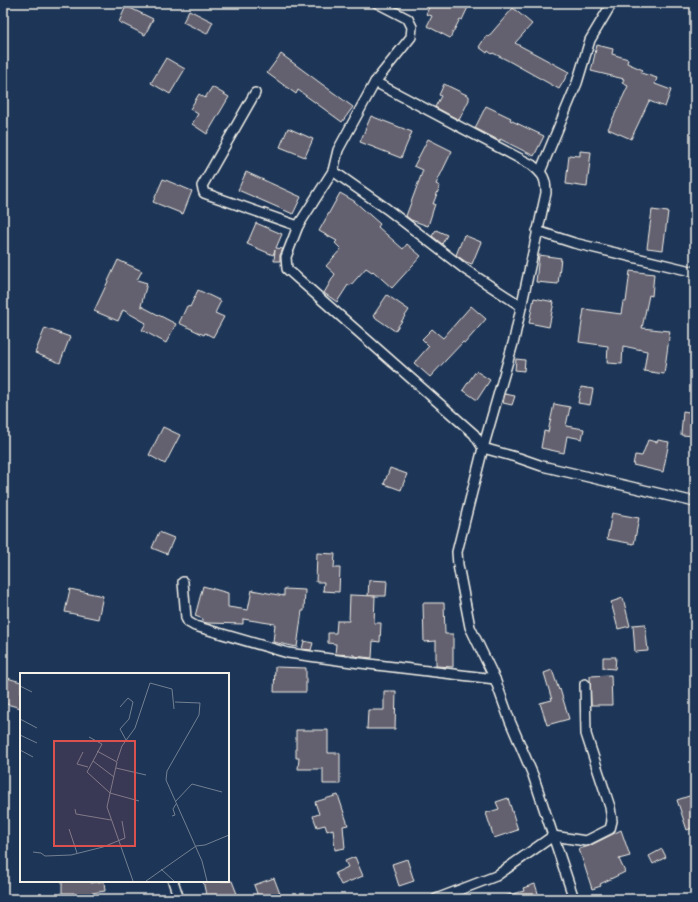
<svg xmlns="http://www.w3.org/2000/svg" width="698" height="902" font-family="'Shantell Sans',sans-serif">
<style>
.building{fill:#64616f;stroke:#f4f1e8}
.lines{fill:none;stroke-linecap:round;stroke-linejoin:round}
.street-casing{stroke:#f4f1e8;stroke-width:12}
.street{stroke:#1d3557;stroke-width:9}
.inset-road{fill:none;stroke:#738091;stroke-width:1}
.view{fill:#dc504e;fill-opacity:0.15;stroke:#dc504e;stroke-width:2}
.inset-edge{fill:none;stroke:#f4f1e8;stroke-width:2}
</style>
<rect width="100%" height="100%" fill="#1d3557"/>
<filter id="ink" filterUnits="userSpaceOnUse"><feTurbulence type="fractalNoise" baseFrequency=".025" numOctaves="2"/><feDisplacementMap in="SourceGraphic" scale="8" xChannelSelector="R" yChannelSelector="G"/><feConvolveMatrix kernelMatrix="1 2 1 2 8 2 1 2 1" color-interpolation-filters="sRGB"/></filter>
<g filter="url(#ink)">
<g class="building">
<path d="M431 3H470L462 20 460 19 450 38 427 26 432 16 426 14Z"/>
<path d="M126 6 153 19 145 35 119 22Z"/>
<path d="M513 8 532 24 515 43 569 72 559 89 507 60 493 53 492 54 488 51 487 53 479 47 486 36 488 37Z"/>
<path d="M189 10 213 22 207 34 183 22Z"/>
<path d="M597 45 613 49 612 54 628 59 627 63 643 70 641 73 657 78 655 84 671 90 665 107 649 101 631 139 608 129 628 86 622 83 624 79 591 71Z"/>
<path d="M281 54 353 107 342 122 298 90 296 94 267 73Z"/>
<path d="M166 58 185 69 170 94 151 83Z"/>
<path d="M444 84 469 96V100L459 120 435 107 441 96 439 95Z"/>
<path d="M212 87 229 97 207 134 192 124 198 114 190 109 199 94 205 98Z"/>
<path d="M486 106 511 118 510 120 544 136 534 156 500 139V141L475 128Z"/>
<path d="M371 116 412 132 401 158 360 142Z"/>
<path d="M288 128 313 139 305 157 280 147Z"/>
<path d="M428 139 452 151 436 184 440 186 433 204H435L428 226 411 220 406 216 423 170 414 166Z"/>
<path d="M580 151 591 152 587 187 566 184 569 155 580 156Z"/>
<path d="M246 172 301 197 293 214 238 190Z"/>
<path d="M163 179 192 191 183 214 153 202Z"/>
<path d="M340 193 354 201 380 224 378 227 403 249 407 244 421 256 392 288 373 271 372 272 366 268 350 286 348 285 337 302 324 293 335 274 326 266 341 249 335 243 337 241 319 231Z"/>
<path d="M652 210 668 212 663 250 647 248Z"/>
<path d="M256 223 282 234 276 248 283 249 280 255V261H274L275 250 273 255 247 244Z"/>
<path d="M436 230 447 235 442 244 432 236Z"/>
<path d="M464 235 481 242 472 264 466 262 456 255Z"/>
<path d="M539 255 561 258 558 284 536 282Z"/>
<path d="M118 260 142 271 137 280 147 283 141 306 176 324 166 343 142 330 146 323 123 310 118 321 94 311Z"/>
<path d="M630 271 654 274 652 296 649 295 642 328 670 331 664 374 644 371 647 351 623 346 622 364 607 363 608 346 579 342 584 309 621 314 623 302H626Z"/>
<path d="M198 290 221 301 215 313 224 317 213 337 205 333 204 335 179 323 187 306 190 307Z"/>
<path d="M387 295 409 310 395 331 373 316Z"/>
<path d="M534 298 554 302 549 327 529 323Z"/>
<path d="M471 306 486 319 465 343 463 342 430 377 414 363 429 346 422 339 432 329 443 338Z"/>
<path d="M45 328 70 337 60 363 35 353Z"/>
<path d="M516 359 525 360 524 371 515 370Z"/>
<path d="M476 371 490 380 477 400 463 390Z"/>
<path d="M581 387 593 389 590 405 578 403Z"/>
<path d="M505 394 515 396 512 405 503 403Z"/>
<path d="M554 404 570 407 566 426 584 429 582 439 567 436 564 453 541 448 544 431 548 432Z"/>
<path d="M683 411 695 413V436L681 435Z"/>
<path d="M163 427 180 435 165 464 149 455Z"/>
<path d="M648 440 657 442 658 440 669 442 663 472 633 465 635 455 642 456Z"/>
<path d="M390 468 407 474 401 490 384 484Z"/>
<path d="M612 513 639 518 634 544 607 539Z"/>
<path d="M159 532 174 538 167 554 152 548Z"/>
<path d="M317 553 335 554 334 568H340L339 592 323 591 324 582H316Z"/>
<path d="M369 580 387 581 386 596H368Z"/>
<path d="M203 586 228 593V607L248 610 252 590 284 596V589L305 590 304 611H302L297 647 273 642 275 624 243 619V624L207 623 203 622V619L195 616Z"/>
<path d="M70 589 103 596 98 619 65 612Z"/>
<path d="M350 595 375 596 374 623H381L380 642 373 641 372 658 354 656V655L335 654 336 644 328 643V633H336L337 621H349Z"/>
<path d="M623 598 630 626 618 629 611 602Z"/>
<path d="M423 603H444L445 634H453V667L436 666V641L424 642Z"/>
<path d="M645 624 648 651 635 652 633 625Z"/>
<path d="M304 641 313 643 311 650 302 649Z"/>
<path d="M603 657H616L615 669 603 668Z"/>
<path d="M275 667 306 668V692H274Z"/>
<path d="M552 670 559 690 560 689 569 719 547 725 540 703 552 700 544 673Z"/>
<path d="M611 675 612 705H591L590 676Z"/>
<path d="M7 678 21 682V708L3 703V692Z"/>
<path d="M384 691H396L395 729H367L368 710H384Z"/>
<path d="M296 730H328V753H340V784H323V769H298L299 758H296Z"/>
<path d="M695 794V827L687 830 677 800Z"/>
<path d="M338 795 348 825 343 826 345 848 335 850 333 829 327 831 325 825 317 827 313 816 319 814 315 802Z"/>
<path d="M508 798 518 830 494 838 486 813 499 809 496 802Z"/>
<path d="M621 830 630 856 619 859 625 872 600 884 601 886 592 889 579 849 589 846Z"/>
<path d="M662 849 666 857 653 864 649 856Z"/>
<path d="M355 857 363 876 341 885 335 873 348 867 345 861Z"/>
<path d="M407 859 414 881 399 886 392 864Z"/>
<path d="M274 878 282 899H259L254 885Z"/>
<path d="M62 881H91V883L104 881 105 891 92 893V899H75L74 893H62Z"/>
<path d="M203 881H232L239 899H207Z"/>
<path d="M535 884 540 899H505V896L524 891 523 888Z"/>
</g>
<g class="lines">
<g class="street-casing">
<g id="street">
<path d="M377 3 408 19 412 27 411 37 375 82 338 150 333 171 387 209 466 270 521 306"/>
<path d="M375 82 532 165C543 174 546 178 546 193L514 340 483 448 457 552 458 565 470 627 495 679 510 721 533 775 574 899"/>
<path d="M255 93 202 186 204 193 298 226"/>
<path d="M333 171 298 226 286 257 287 269 474 434 483 448 519 458 542 466 695 502"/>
<path d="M540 172 577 83 590 40 612 3"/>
<path d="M537 231 574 243 695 272"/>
<path d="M183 582 186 618 188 622 195 626 288 653 352 662 495 679"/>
<path d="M173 881 179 899"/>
<path d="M436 899 496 876 553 836 586 841 610 829 612 821 610 807 586 734 585 684"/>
</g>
</g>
<use href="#street" class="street"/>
</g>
</g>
<g transform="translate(20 673)">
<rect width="209" height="209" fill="#1d3557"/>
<path class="inset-road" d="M0 13 12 19M155 29 180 30 179 42 147 98 146 107 182 188 187 208M100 34 108 25 113 29 109 46 100 56 106 67M0 46 17 55M0 62 17 70M69 64 82 71 73 88 94 104M0 77 13 84M77 78 97 89 87 134 113 208M63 79 57 91 68 94M73 88 67 99 90 120 119 128M97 88 102 73 115 55 130 10 152 16 154 36M96 95 126 102M155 129 172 111 202 119M55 136 56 141 91 147M152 143 155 142 153 136 156 131M49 156 57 180M13 179 21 180 25 183 51 182 83 174 105 165 102 148M141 196 154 208M126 208 176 173 185 172 209 162"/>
<path class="view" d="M34 68H115V173H34Z"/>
<rect width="209" height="209" class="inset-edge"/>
</g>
<rect width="698" height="902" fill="none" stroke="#1d3557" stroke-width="16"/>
<rect x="8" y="8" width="682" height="886" fill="none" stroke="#f4f1e8" stroke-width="1.5" filter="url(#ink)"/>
</svg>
